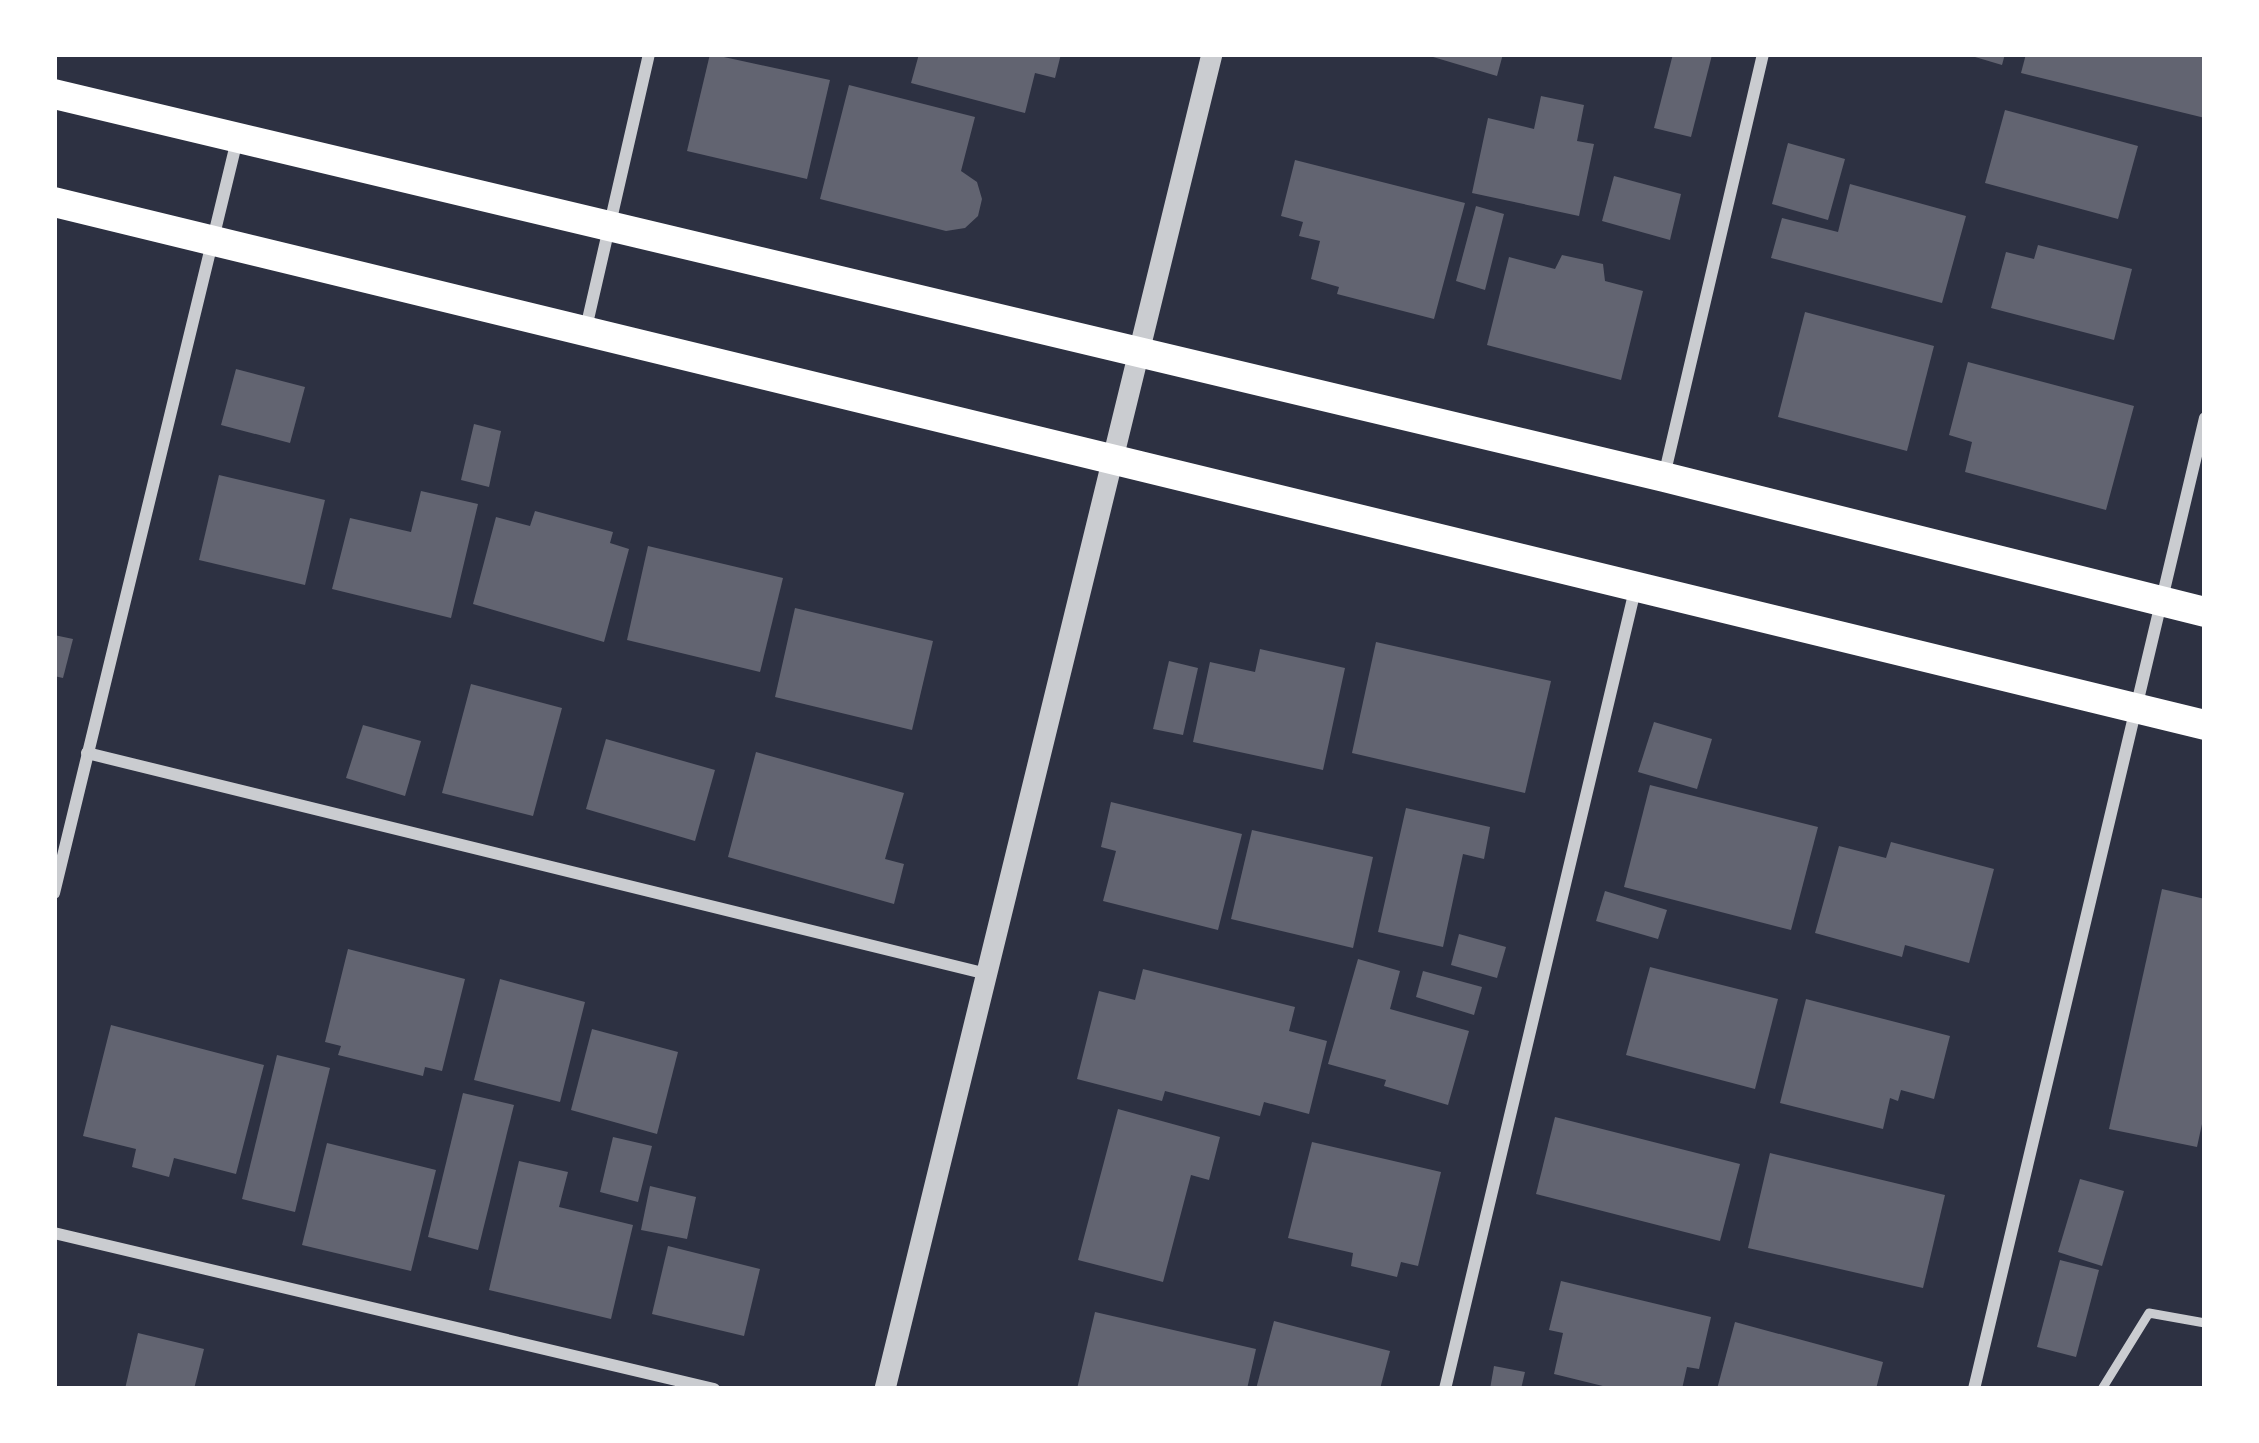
<svg xmlns="http://www.w3.org/2000/svg" width="2259" height="1443" font-family="Ubuntu,sans-serif">
<style>
.building{fill:#626471}
.lines{fill:none;stroke-linecap:round;stroke-linejoin:round}
.service{stroke:#caccd0;stroke-width:9}
.minor{stroke:#caccd0;stroke-width:12}
.tertiary{stroke:#caccd0;stroke-width:21}
.primary{stroke:#fff;stroke-width:30}
</style>
<rect width="100%" height="100%" fill="#2d3142"/>
<g class="building">
<path d="M710 54 830 80 807 179 687 151Z"/>
<path d="M919 54H1061L1055 78 1035 73 1025 113 911 83Z"/>
<path d="M1423 54H1503L1497 76Z"/>
<path d="M1673 54 1712 55 1691 137 1654 128Z"/>
<path d="M1965 54H2005L2002 65Z"/>
<path d="M2026 54H2205V118L2021 73Z"/>
<path d="M849 85 975 117 961 171 977 182 982 199 978 216 965 228 946 231 820 199Z"/>
<path d="M1541 96 1584 105 1577 141 1594 144 1579 216 1472 193 1488 118 1534 129Z"/>
<path d="M2005 110 2138 146 2118 219 1985 183Z"/>
<path d="M1788 143 1845 159 1828 220 1772 204Z"/>
<path d="M1295 160 1465 203 1434 319 1337 294 1339 287 1311 279 1320 241 1299 236 1303 222 1281 216Z"/>
<path d="M1614 176 1681 194 1670 240 1602 221Z"/>
<path d="M1850 184 1966 216 1942 303 1771 258 1782 218 1838 232Z"/>
<path d="M1476 206 1504 214 1485 290 1456 281Z"/>
<path d="M2038 245 2132 269 2114 340 1991 308 2006 252 2034 259Z"/>
<path d="M1562 255 1603 264 1605 281 1643 291 1621 380 1487 345 1509 257 1555 269Z"/>
<path d="M1805 312 1934 346 1907 451 1778 417Z"/>
<path d="M1968 362 2134 406 2106 510 1965 472 1972 442 1949 435Z"/>
<path d="M236 369 305 387 290 443 221 425Z"/>
<path d="M474 424 501 431 489 487 461 480Z"/>
<path d="M219 475 325 500 305 585 199 560Z"/>
<path d="M421 491 478 504 451 618 332 589 350 518 411 532Z"/>
<path d="M535 511 613 532 610 543 629 549 604 642 473 604 496 517 530 526Z"/>
<path d="M648 546 783 578 760 672 627 640Z"/>
<path d="M795 608 933 641 912 730 775 697Z"/>
<path d="M54 635 73 639 63 678 54 676Z"/>
<path d="M1376 642 1551 681 1525 793 1352 753Z"/>
<path d="M1260 649 1345 668 1323 770 1193 742 1210 662 1255 672Z"/>
<path d="M1169 661 1198 668 1183 735 1153 729Z"/>
<path d="M471 684 562 708 533 816 442 793Z"/>
<path d="M1654 722 1712 739 1697 789 1638 772Z"/>
<path d="M363 725 421 741 405 796 346 778Z"/>
<path d="M606 739 715 770 695 841 586 809Z"/>
<path d="M756 752 904 793 885 859 904 864 894 904 728 857Z"/>
<path d="M1650 785 1818 827 1791 930 1624 887Z"/>
<path d="M1111 802 1242 834 1218 930 1103 901 1116 851 1101 847Z"/>
<path d="M1406 808 1490 827 1484 859 1463 854 1443 947 1378 932Z"/>
<path d="M1252 830 1373 857 1353 948 1231 919Z"/>
<path d="M1891 842 1994 869 1969 963 1905 945 1902 957 1815 933 1839 846 1886 858Z"/>
<path d="M2162 889 2205 899V1110L2197 1147 2109 1129Z"/>
<path d="M1605 891 1667 910 1658 939 1596 921Z"/>
<path d="M1459 934 1506 947 1497 978 1451 965Z"/>
<path d="M348 949 465 979 442 1071 425 1067 423 1076 338 1055 341 1046 325 1042Z"/>
<path d="M1358 959 1400 971 1390 1009 1469 1031 1448 1105 1384 1086 1386 1080 1328 1064Z"/>
<path d="M1650 967 1778 999 1755 1089 1626 1055Z"/>
<path d="M1143 969 1295 1007 1289 1031 1327 1041 1309 1114 1264 1102 1260 1116 1165 1091 1162 1101 1077 1079 1099 991 1135 1000Z"/>
<path d="M1423 971 1482 987 1474 1015 1416 997Z"/>
<path d="M500 979 585 1002 560 1102 474 1080Z"/>
<path d="M1806 999 1950 1036 1934 1099 1901 1090 1898 1101 1890 1098 1883 1129 1780 1103Z"/>
<path d="M111 1025 264 1065 236 1174 174 1158 169 1177 132 1167 136 1149 83 1136Z"/>
<path d="M592 1029 678 1052 657 1134 571 1110Z"/>
<path d="M277 1055 330 1068 295 1212 242 1199Z"/>
<path d="M463 1093 514 1105 478 1250 428 1237Z"/>
<path d="M1118 1109 1220 1137 1209 1180 1191 1175 1163 1282 1078 1260Z"/>
<path d="M1555 1117 1740 1164 1720 1241 1536 1194Z"/>
<path d="M613 1137 652 1146 638 1202 600 1192Z"/>
<path d="M1312 1142 1441 1172 1418 1266 1401 1262 1397 1277 1351 1266 1353 1253 1288 1238Z"/>
<path d="M327 1143 436 1170 411 1271 302 1245Z"/>
<path d="M1770 1153 1945 1195 1923 1288 1748 1248Z"/>
<path d="M519 1161 568 1172 559 1207 633 1225 611 1319 489 1290Z"/>
<path d="M2080 1179 2124 1191 2102 1266 2058 1252Z"/>
<path d="M650 1186 696 1197 687 1239 641 1230Z"/>
<path d="M668 1246 760 1269 744 1336 652 1314Z"/>
<path d="M2060 1260 2099 1270 2076 1357 2037 1347Z"/>
<path d="M1561 1281 1711 1317 1699 1369 1687 1367 1682 1389H1615L1554 1374 1563 1333 1549 1330Z"/>
<path d="M1095 1312 1256 1349 1247 1389H1077Z"/>
<path d="M1274 1321 1390 1351 1380 1389H1256Z"/>
<path d="M1735 1322 1883 1362 1876 1389H1717Z"/>
<path d="M138 1333 204 1349 194 1389H125Z"/>
<path d="M1494 1366 1525 1372 1521 1389H1490Z"/>
</g>
<g class="lines">
<path class="service" d="M2102 1389 2149 1313 2205 1323"/>
<g class="minor">
<path d="M586 328 649 54"/>
<path d="M1664 476 1763 54"/>
<path d="M87 753 987 974"/>
<path d="M54 893 238 136"/>
<path d="M54 1233 714 1389"/>
<path d="M1445 1389 1635 590"/>
<path d="M1974 1389 2205 418"/>
</g>
<path class="tertiary" d="M885 1389 1212 54"/>
<g class="primary">
<path d="M54 94 1664 477 2205 612"/>
<path d="M54 202 2205 725"/>
</g>
</g>
<rect width="2259" height="1443" fill="none" stroke="#ffffff" stroke-width="114"/>
</svg>
